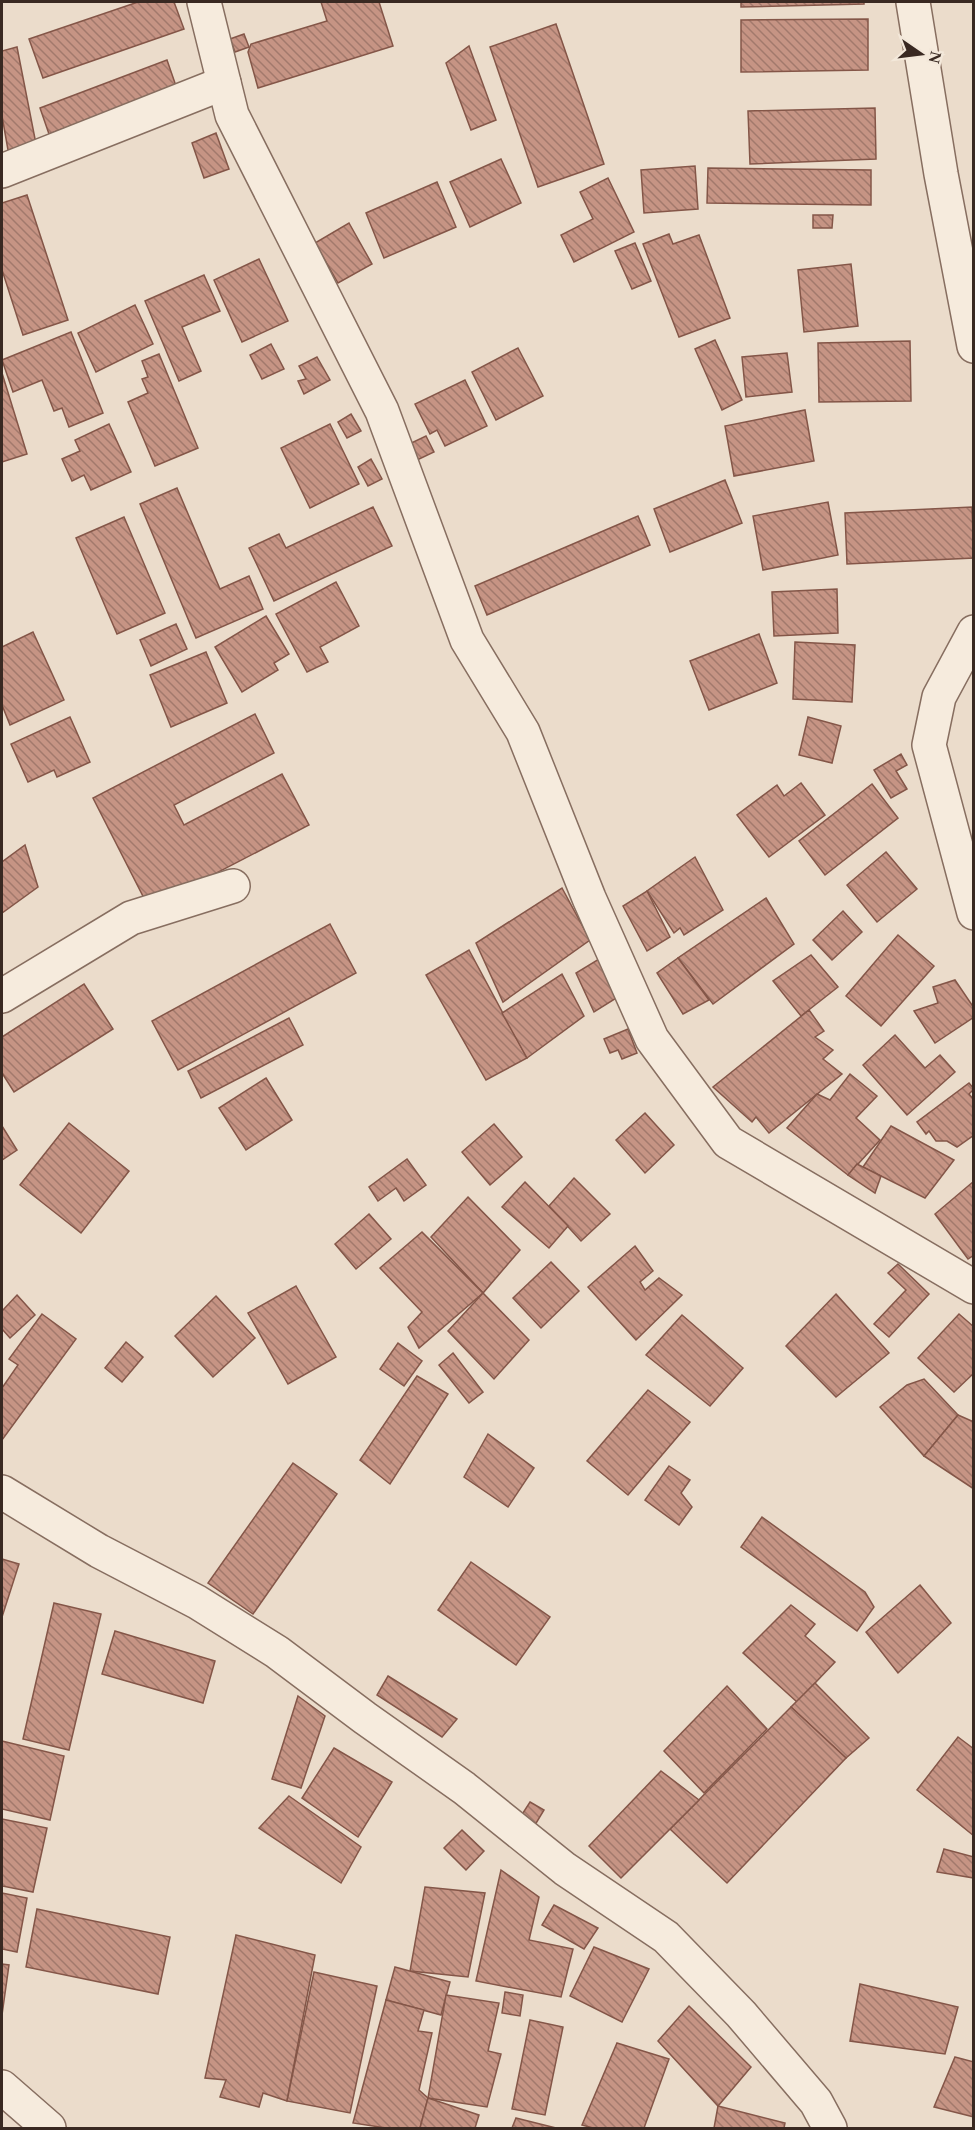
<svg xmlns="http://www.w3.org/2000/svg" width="975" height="2130" font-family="Georgia,serif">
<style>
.building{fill:url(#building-back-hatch);stroke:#845648;stroke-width:1.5}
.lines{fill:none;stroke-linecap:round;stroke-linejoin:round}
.minor-casing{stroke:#876e60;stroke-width:36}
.minor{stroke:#f6ebdd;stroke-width:33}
</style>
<defs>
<pattern id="building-back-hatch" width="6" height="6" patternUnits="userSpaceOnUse" patternTransform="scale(1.5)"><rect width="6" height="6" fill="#c69484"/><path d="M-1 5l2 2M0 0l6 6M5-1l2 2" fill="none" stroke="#a2796c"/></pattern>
</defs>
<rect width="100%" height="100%" fill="#ebdccb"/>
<g class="building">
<path d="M138 2H174L184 29 43 78 29 39Z"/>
<path d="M321 2H379L393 46 258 88 248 52 251 44 327 21Z"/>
<path d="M741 2H864V4L741 7Z"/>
<path d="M868 19V70L741 72V20Z"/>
<path d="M556 24 604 164 538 187 490 47Z"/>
<path d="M244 34 249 47 235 52 230 39Z"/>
<path d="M469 46 496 120 471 130 446 63Z"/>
<path d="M17 47 36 144 8 150 2 116V51Z"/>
<path d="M167 60 176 86 49 134 40 108Z"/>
<path d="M875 108 876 159 750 164 748 111Z"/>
<path d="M216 133 229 169 204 178 192 143Z"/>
<path d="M501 159 521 203 470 227 450 182Z"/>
<path d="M695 166 698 209 644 213 641 170Z"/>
<path d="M708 168 871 170V205L707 203Z"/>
<path d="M608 178 634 232 574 262 561 235 593 219 580 192Z"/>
<path d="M437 182 456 227 384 258 366 213Z"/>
<path d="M27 195 68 320 23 335 2 270V203Z"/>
<path d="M813 215H833L832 228H813Z"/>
<path d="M349 223 372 264 338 283 315 243Z"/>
<path d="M669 234 673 244 699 235 730 318 679 337 643 244Z"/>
<path d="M635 243 651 281 632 289 615 251Z"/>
<path d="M259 259 288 321 242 342 214 280Z"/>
<path d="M851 264 858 326 804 332 798 270Z"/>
<path d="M204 275 220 311 182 327 201 371 179 381 145 301Z"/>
<path d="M135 305 153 344 96 372 78 333Z"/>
<path d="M71 332 103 413 69 427 62 408 54 411 42 380 13 392 2 360Z"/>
<path d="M715 340 742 400 722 410 695 349Z"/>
<path d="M910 341 911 401 819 402 818 343Z"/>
<path d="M271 344 284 369 262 379 250 355Z"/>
<path d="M518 348 543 396 496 420 472 372Z"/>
<path d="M787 353 792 392 746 397 742 357Z"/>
<path d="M159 354 198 448 155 466 128 402 148 393 142 379 148 377 142 361Z"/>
<path d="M317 357 330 380 304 394 298 381 306 379 299 366Z"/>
<path d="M2 373 27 454 2 462Z"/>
<path d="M465 380 487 426 445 446 437 430 430 434 415 404Z"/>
<path d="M805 410 814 461 734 476 725 426Z"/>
<path d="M351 414 361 431 347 438 338 422Z"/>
<path d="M109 424 131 472 91 490 84 475 72 481 62 459 80 451 75 440Z"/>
<path d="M330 424 359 484 310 508 281 448Z"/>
<path d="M426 436 434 452 415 461 407 445Z"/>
<path d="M371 459 382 479 368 486 358 467Z"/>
<path d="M725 480 742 523 670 552 654 509Z"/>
<path d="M177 488 220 589 249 576 263 609 196 638 140 504Z"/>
<path d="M828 502 838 555 763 570 753 516Z"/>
<path d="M373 507 392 546 274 601 249 548 279 534 286 548Z"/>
<path d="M972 507 974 558 847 564 845 513Z"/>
<path d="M638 516 650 545 487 615 475 586Z"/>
<path d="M124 517 165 613 117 634 76 538Z"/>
<path d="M336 582 359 626 320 647 328 662 307 672 276 614Z"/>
<path d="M837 589 838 633 774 636 772 592Z"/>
<path d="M266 616 289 654 274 663 278 670 242 692 215 647Z"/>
<path d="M176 624 187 649 151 666 140 640Z"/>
<path d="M33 632 64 700 10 725 2 705V647Z"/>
<path d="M759 634 777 683 709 710 690 661Z"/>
<path d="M795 642 855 645 852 702 793 699Z"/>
<path d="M206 652 227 703 171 727 150 675Z"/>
<path d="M255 714 274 753 174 805 184 825 282 774 309 825 149 908 93 798Z"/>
<path d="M70 717 90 762 57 777 54 770 28 782 11 744Z"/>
<path d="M808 717 841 726 832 763 799 755Z"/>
<path d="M901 754 907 765 896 771 907 789 891 798 874 770Z"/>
<path d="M801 783 825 815 769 857 737 815 777 785 784 796Z"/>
<path d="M872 784 898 818 825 875 799 841Z"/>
<path d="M25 845 38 887 2 913V862Z"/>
<path d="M886 852 917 889 877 922 847 885Z"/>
<path d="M695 857 723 910 684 935 680 928 674 933 647 891Z"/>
<path d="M562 888 590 940 503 1002 476 943Z"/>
<path d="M647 891 670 937 647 951 623 906Z"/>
<path d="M766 898 794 944 713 1004 678 958Z"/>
<path d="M843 911 862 932 832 960 813 940Z"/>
<path d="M330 924 356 973 178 1070 152 1021Z"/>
<path d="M898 935 934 966 881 1026 846 996Z"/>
<path d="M469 950 527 1058 486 1080 426 975Z"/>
<path d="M811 955 838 987 801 1016 773 981Z"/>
<path d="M678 958 709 1000 683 1014 657 973Z"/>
<path d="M599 959 618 997 594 1012 576 973Z"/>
<path d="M562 974 584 1016 527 1058 502 1013Z"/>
<path d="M955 980 974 1008V1017L935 1043 914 1011 938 1003 933 987Z"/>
<path d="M84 984 113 1029 14 1092 2 1073V1037Z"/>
<path d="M809 1010 824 1031 815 1037 833 1050 823 1059 842 1074 769 1133 756 1117 752 1122 713 1087Z"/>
<path d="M289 1018 303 1045 201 1098 188 1071Z"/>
<path d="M628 1029 637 1053 622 1059 618 1050 610 1053 604 1039Z"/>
<path d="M895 1035 925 1068 940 1055 955 1072 907 1115 863 1065Z"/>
<path d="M850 1074 877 1096 856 1118 880 1140 848 1175 787 1128 817 1094 830 1100Z"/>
<path d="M266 1078 292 1120 246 1150 219 1108Z"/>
<path d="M969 1083 974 1089 969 1094 974 1100V1135L957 1147 947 1141H936L929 1131 926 1134 917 1122Z"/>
<path d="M645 1113 674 1145 645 1173 616 1140Z"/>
<path d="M69 1123 129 1171 81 1233 20 1185Z"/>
<path d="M494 1124 522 1157 490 1185 462 1152Z"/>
<path d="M2 1126 17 1150 2 1160Z"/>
<path d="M891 1126 954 1160 925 1198 863 1167Z"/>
<path d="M407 1159 426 1185 404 1201 396 1188 378 1201 369 1187Z"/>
<path d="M857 1164 881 1176 875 1193 848 1175Z"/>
<path d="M574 1178 610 1214 581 1241 549 1206Z"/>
<path d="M974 1181V1255L968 1259 935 1214Z"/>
<path d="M525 1182 568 1226 549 1248 502 1207Z"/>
<path d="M468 1197 520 1250 483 1293 431 1237Z"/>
<path d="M369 1214 391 1239 356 1269 335 1244Z"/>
<path d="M422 1232 483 1293 419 1348 408 1327 422 1312 380 1268Z"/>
<path d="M635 1246 653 1271 640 1282 645 1290 659 1278 682 1295 636 1340 588 1287Z"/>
<path d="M551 1262 579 1291 541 1328 513 1298Z"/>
<path d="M898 1264 929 1294 889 1337 874 1324 906 1290 888 1273Z"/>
<path d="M296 1286 336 1357 288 1384 248 1313Z"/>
<path d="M483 1293 529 1340 494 1379 448 1331Z"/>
<path d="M836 1294 889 1353 836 1397 786 1346Z"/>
<path d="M17 1295 35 1315 10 1338 2 1329V1311Z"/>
<path d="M216 1296 255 1338 213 1377 175 1336Z"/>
<path d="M42 1314 76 1339 2 1440V1388L18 1365 9 1359Z"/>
<path d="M959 1314 974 1327V1373L954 1392 918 1358Z"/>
<path d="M682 1315 743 1368 710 1406 646 1355Z"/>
<path d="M126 1342 143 1357 122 1382 105 1368Z"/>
<path d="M398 1343 422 1361 404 1386 380 1369Z"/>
<path d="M453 1353 483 1392 469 1403 439 1365Z"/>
<path d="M417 1376 448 1394 390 1484 360 1460Z"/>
<path d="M924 1379 958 1415 924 1456 880 1407 907 1385Z"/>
<path d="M648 1390 690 1422 628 1495 587 1461Z"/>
<path d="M958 1415 974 1422V1489L924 1456Z"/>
<path d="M488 1434 534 1468 508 1507 464 1477Z"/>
<path d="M293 1463 337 1494 253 1614 208 1583Z"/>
<path d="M669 1466 690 1480 681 1493 692 1507 679 1525 645 1500Z"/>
<path d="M762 1517 865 1592 874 1607 857 1631 741 1547Z"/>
<path d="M2 1559 19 1564 2 1617Z"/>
<path d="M471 1562 550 1617 516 1665 438 1610Z"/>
<path d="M920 1585 951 1623 898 1673 866 1632Z"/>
<path d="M54 1603 101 1614 69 1750 23 1739Z"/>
<path d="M791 1605 815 1624 805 1636 835 1662 797 1702 743 1653Z"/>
<path d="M115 1631 215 1661 203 1703 102 1674Z"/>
<path d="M388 1676 457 1719 442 1737 377 1695Z"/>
<path d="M815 1683 869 1738 846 1758 791 1707Z"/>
<path d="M727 1686 767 1729 704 1793 664 1751Z"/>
<path d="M298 1696 325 1716 301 1788 272 1779Z"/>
<path d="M791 1707 846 1758 727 1883 670 1829Z"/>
<path d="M958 1737 974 1749V1836L917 1790Z"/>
<path d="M2 1741 64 1756 50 1820 2 1809Z"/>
<path d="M334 1748 392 1782 358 1837 302 1798Z"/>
<path d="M661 1771 699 1800 621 1878 589 1846Z"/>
<path d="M289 1796 361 1847 341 1883 259 1828Z"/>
<path d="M530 1802 544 1810 535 1825 521 1816Z"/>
<path d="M2 1819 47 1828 33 1892 2 1886Z"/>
<path d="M462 1830 484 1851 466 1870 444 1848Z"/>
<path d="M944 1849 974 1857V1878L937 1872Z"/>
<path d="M501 1870 539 1897 529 1940 573 1949 561 1997 476 1981Z"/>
<path d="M425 1887 485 1893 468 1977 410 1971Z"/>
<path d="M2 1893 27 1898 17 1952 2 1949Z"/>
<path d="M554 1905 598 1928 584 1949 542 1925Z"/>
<path d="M37 1909 170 1937 158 1994 26 1967Z"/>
<path d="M236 1935 315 1955 287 2101 263 2093 259 2107 220 2097 226 2080 205 2078Z"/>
<path d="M594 1947 649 1969 622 2022 570 1996Z"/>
<path d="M2 1964 9 1965 2 2015Z"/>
<path d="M395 1967 450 1982 441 2015 386 2000Z"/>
<path d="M314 1972 377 1986 350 2113 287 2101Z"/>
<path d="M860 1984 958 2007 945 2054 850 2041Z"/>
<path d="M505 1992 523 1995 520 2016 502 2013Z"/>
<path d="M446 1995 499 2003 488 2051 501 2054 487 2107 428 2098Z"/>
<path d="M386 2000 424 2010 418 2031 432 2033 419 2090 428 2098 420 2128H386L353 2123Z"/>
<path d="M689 2006 751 2067 718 2106 658 2041Z"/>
<path d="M530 2020 563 2027 545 2115 512 2109Z"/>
<path d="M617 2043 669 2059 644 2128H593L582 2125Z"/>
<path d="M955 2057 974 2062V2117L934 2107Z"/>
<path d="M428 2098 479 2115 475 2128H420Z"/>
<path d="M718 2106 785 2123 784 2128H714Z"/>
<path d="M516 2118 556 2128H512Z"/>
</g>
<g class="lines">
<g class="minor-casing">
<g id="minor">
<path d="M204 2 232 115 382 411 467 640 523 732 589 898 652 1039 728 1142 974 1287"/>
<path d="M913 2 941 174 974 346"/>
<path d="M2 171 224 83"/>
<path d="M974 632 939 697 929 745 974 913"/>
<path d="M2 996 131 918 233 886"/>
<path d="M2 1492 99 1551 197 1602 277 1652 365 1718 464 1788 565 1869 666 1937 741 2014 816 2102 830 2128"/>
<path d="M2 2087 49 2128"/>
</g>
</g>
<use href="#minor" class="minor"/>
</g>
<rect width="975" height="2130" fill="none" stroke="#392922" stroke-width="6"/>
<g transform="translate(921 54) rotate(104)" stroke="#f3e8da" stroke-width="4.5" paint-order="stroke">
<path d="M0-4.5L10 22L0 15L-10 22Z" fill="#392922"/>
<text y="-9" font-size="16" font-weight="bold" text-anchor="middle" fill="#392922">N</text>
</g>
</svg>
